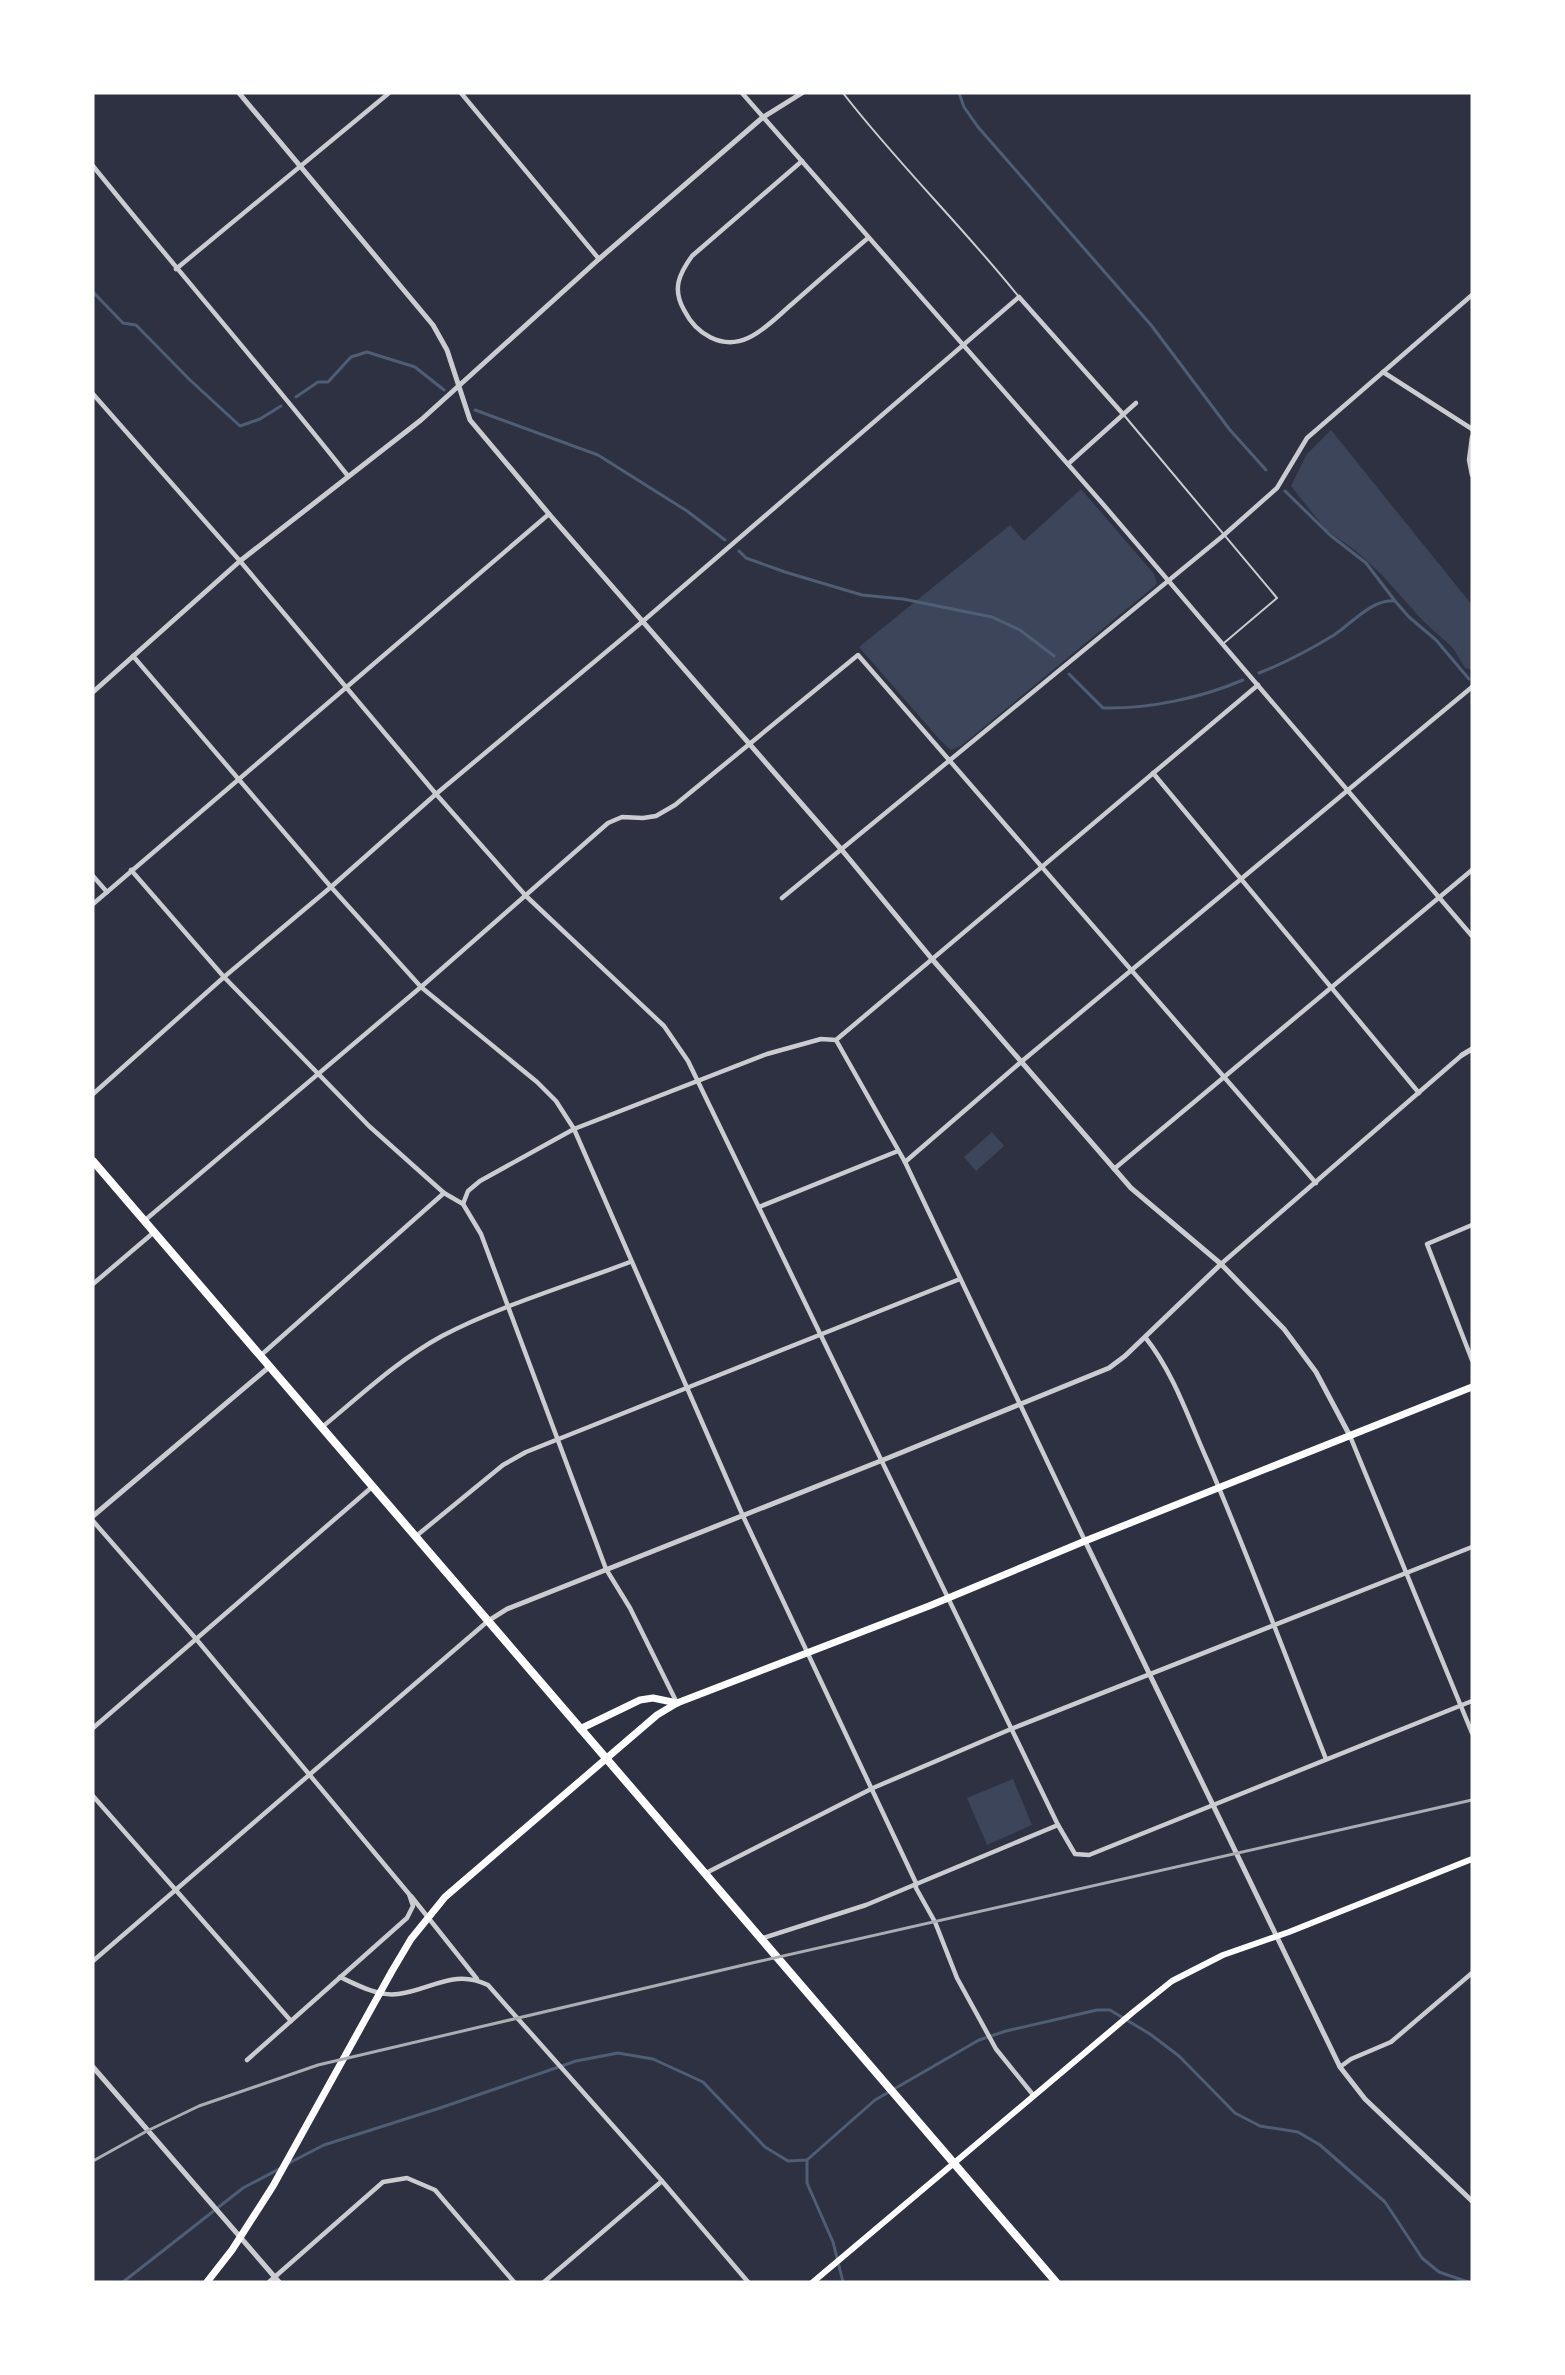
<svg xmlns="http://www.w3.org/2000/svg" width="1565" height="2375" font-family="Montserrat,sans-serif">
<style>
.green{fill:#3c4559}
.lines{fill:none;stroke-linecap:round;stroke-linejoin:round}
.stream{stroke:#4f5d75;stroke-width:3}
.service{stroke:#caccd0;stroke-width:2}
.minor{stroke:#caccd0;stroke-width:4.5}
.tertiary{stroke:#caccd0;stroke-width:5}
.secondary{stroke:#fff;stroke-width:6}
.primary{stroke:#fff;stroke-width:7}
.trunk{stroke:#fff;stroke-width:8}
.rail{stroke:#abadb3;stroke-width:3}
</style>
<rect width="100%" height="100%" fill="#2d3142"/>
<g class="green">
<path d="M1331 430 1472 605V670L1465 668 1453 648 1424 622 1381 574 1356 551 1326 530 1291 486 1307 454Z"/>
<path d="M1081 489 1154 574 1157 584 961 746 951 750 940 740 859 647 1010 525 1024 541Z"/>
<path d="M992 1132 1004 1146 976 1171 964 1157Z"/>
<path d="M1013 1779 1032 1825 987 1845 967 1798Z"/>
</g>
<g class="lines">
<g class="stream">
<path d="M959 93 964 107 978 127 1151 325 1230 430 1266 470"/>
<path d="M93 292 123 323 136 325 190 380 240 426 260 419 281 406"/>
<path d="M296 397 318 382H328L351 357 367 352 415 367 444 390"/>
<path d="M475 410 598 455 687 511 725 540"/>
<path d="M1285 491 1330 535 1366 563 1395 601"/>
<path d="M739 551 746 558 785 572 862 595 903 599 992 617 1020 630 1054 656"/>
<path d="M1259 673C1285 663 1311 649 1334 635 1351 624 1373 598 1395 601L1409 617 1436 640 1469 679"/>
<path d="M1069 674 1103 708C1149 709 1201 698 1243 680"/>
<path d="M807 2160V2183L833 2242 843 2282"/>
<path d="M287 2164 324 2145 440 2108 576 2061 618 2053 653 2059 703 2082 765 2147 788 2161 807 2160 875 2100 979 2040 1006 2031 1097 2010H1110L1150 2034 1179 2056 1235 2113 1260 2126 1298 2132 1320 2145 1385 2202 1422 2258 1439 2272 1468 2282"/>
<path d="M123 2282 243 2188 281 2168"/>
</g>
<g class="service">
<path d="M843 93C898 164 963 227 1019 297"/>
<path d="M1123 414 1277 598 1224 643"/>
</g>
<g class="minor">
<path d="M461 93 599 259"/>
<path d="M742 93 1102 503 1472 936"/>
<path d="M802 161 692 256C679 274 672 289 684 310 696 334 722 350 748 338 764 331 779 315 792 304 817 282 842 260 868 238"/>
<path d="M93 166C177 270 265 371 348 476"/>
<path d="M176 269 389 93"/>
<path d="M1383 372 1472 429"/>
<path d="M93 394 240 561 436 794 526 896 664 1026 688 1061 1058 1825 1075 1854 1089 1855 1472 1701"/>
<path d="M1472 437 1469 460 1472 475"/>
<path d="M1068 464 1136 403"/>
<path d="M133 656 331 887 421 987 537 1082 556 1101 574 1129 743 1516 916 1883V1888L935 1922 957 1978 996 2049 1034 2096"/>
<path d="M1153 773 1419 1093"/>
<path d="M131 870 224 977 369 1126 444 1193 463 1204 481 1234 606 1569 630 1608 677 1703"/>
<path d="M93 876 107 892"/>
<path d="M782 898 1224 535 1277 488 1307 438 1472 295"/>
<path d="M93 904 549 514"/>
<path d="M836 1040 905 1162 1085 1541"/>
<path d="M93 1094 224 977 331 887 436 794 642 622 1019 297 1123 414"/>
<path d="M905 1162 1021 1062 1472 687"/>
<path d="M1114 1169 1472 870"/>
<path d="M463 1204 468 1191 480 1181 574 1129 767 1054 821 1039 836 1040 1258 685"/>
<path d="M759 1207 898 1151"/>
<path d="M144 1221 421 987 608 823 622 817 643 818 656 816 675 805 858 655 1316 1183"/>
<path d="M1472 1225 1427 1244 1472 1360"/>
<path d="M1221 1264 1462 1055"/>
<path d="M93 1284 153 1233"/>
<path d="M1145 1337C1174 1373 1189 1420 1208 1462 1250 1560 1287 1660 1326 1759"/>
<path d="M260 1356 444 1193"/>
<path d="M321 1428C360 1396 398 1360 442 1336 499 1306 570 1285 630 1262"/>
<path d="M1350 1436 1472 1733"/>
<path d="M93 1521 197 1640 409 1894 413 1906 407 1918 247 2060"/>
<path d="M415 1537 503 1465 526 1452 960 1279"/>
<path d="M93 1728 372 1487"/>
<path d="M93 1796 291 2021"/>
<path d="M704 1874 873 1788 1011 1729 1472 1547"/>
<path d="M411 1896 477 1979"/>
<path d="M760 1939 866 1905 1058 1825"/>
<path d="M93 1961 488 1621"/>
<path d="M340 1977C357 1985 379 1997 398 1994 431 1990 454 1968 488 1985L662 2181 748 2282"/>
<path d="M1340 2067 1351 2059 1391 2042 1472 1973"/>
<path d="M269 2282 383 2182 407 2178 435 2190 514 2282"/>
<path d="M544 2282 662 2181"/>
</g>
<g class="tertiary">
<path d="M239 93 433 325 447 350 470 420 549 514 841 849 932 959 1131 1188 1221 1264 1284 1329 1316 1372 1350 1436"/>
<path d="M93 692 240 561 421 420 599 259 762 118 802 93"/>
<path d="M1462 1055 1472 1049"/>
<path d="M93 1516 269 1367"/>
<path d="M1085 1541 1340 2067 1365 2099 1472 2201"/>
<path d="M488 1621 507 1609 883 1460 1109 1368 1125 1356 1221 1264"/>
<path d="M93 2067 279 2282"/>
</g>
<path class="secondary" d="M813 2282 1132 2013 1172 1981 1223 1955 1289 1932 1472 1859"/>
<g class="primary">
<path d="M580 1729 640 1700 653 1698 677 1703"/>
<path d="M207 2282 232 2250 273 2186 392 1971 411 1939 445 1897 657 1715 677 1703 929 1606 1085 1541 1472 1387"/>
</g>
<path class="trunk" d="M93 1161 1056 2282"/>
<path class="rail" d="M93 2161 147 2131 199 2106 318 2065 752 1963 1472 1800"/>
</g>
<rect width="1565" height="2375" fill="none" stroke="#ffffff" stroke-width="189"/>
</svg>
